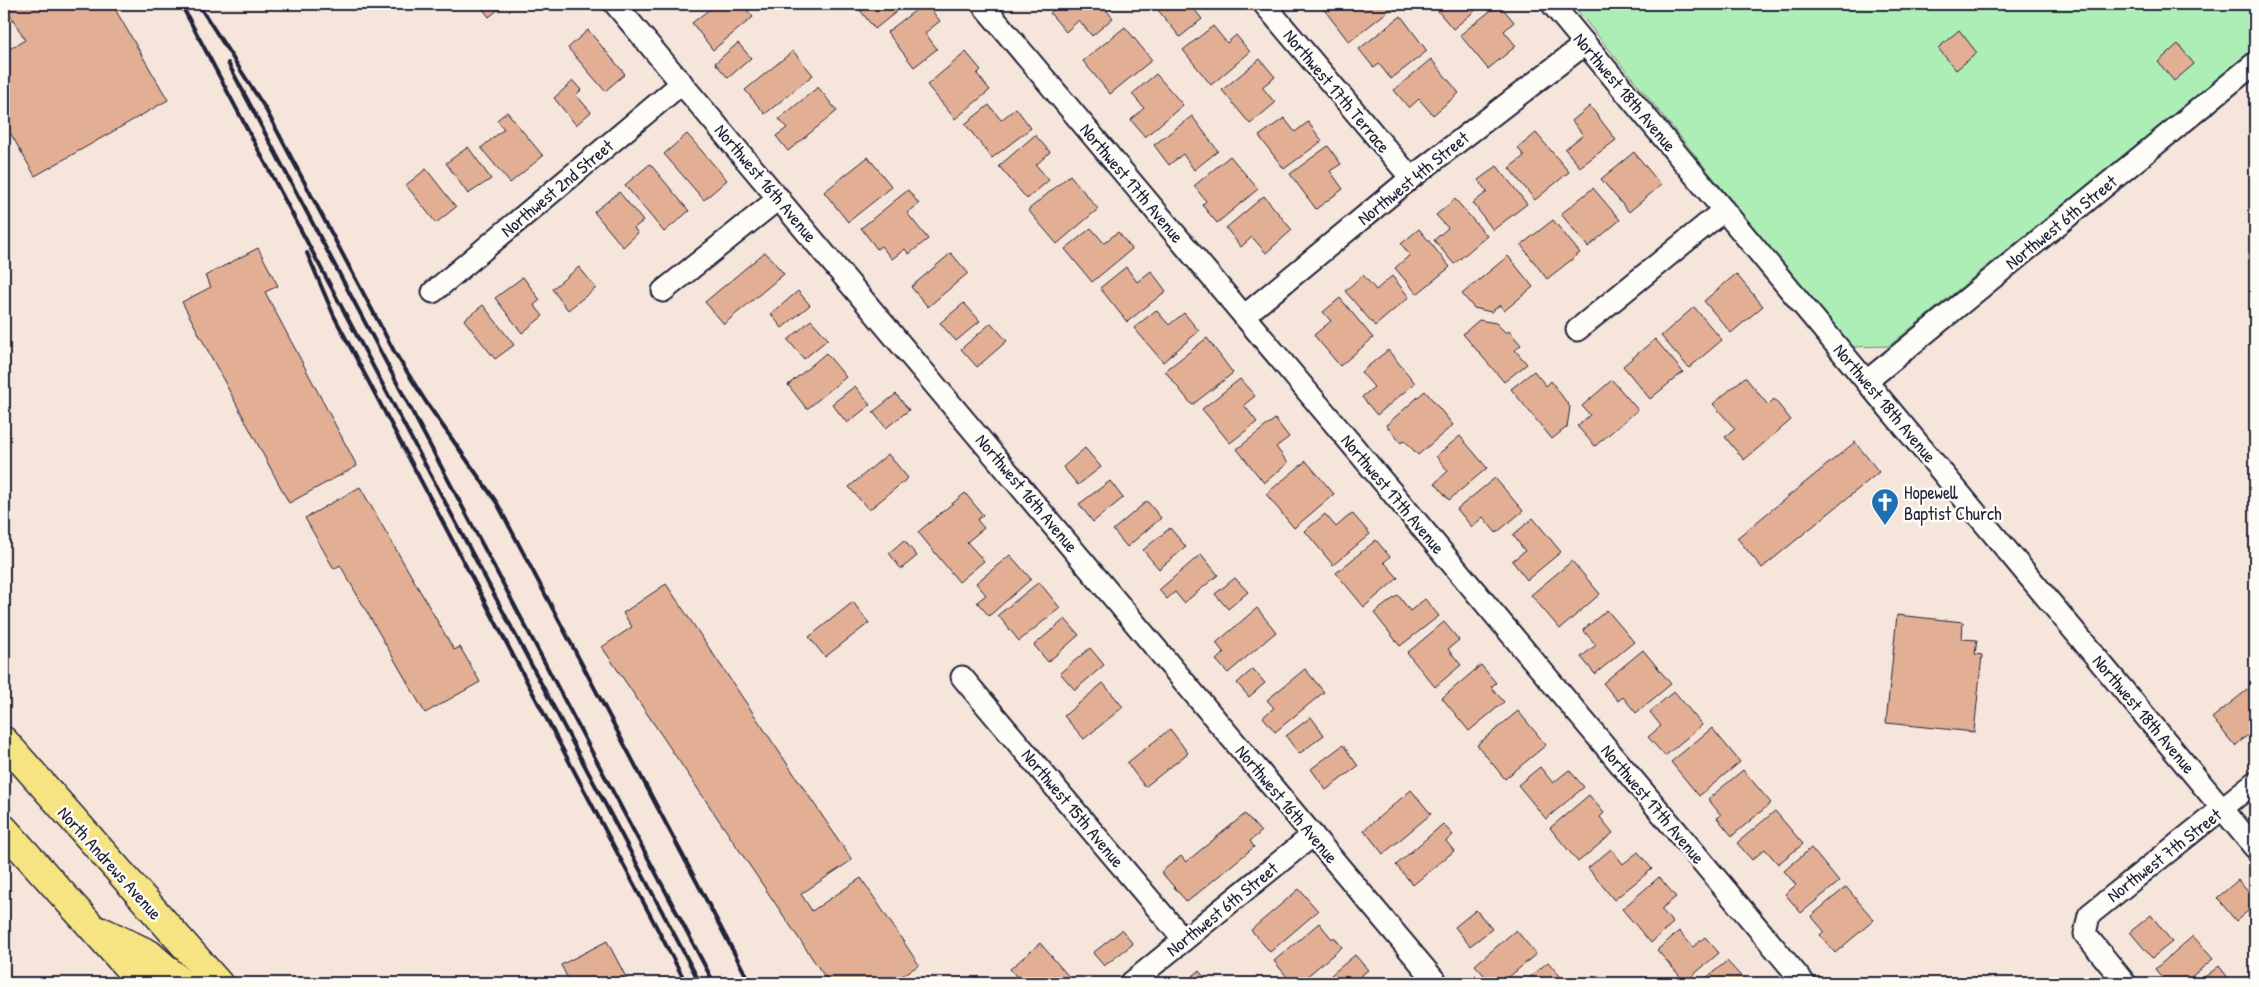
<svg xmlns="http://www.w3.org/2000/svg" width="2259" height="987" font-family="'Patrick Hand',sans-serif">
<style>
.green{fill:#adeeb7;stroke:#688879}
.building{fill:#e2af95;stroke:#22223b}
.lines{fill:none;stroke-linecap:round;stroke-linejoin:round}
.minor-casing{stroke:#22223b;stroke-width:25}
.major-casing{stroke:#22223b;stroke-width:31}
.minor{stroke:#fdfcf7;stroke-width:21}
.major{stroke:#f6e381;stroke-width:28}
.rail{stroke:#22223b;stroke-width:4}
.labels{text-anchor:middle;dominant-baseline:central;stroke-width:5;stroke-linejoin:round;paint-order:stroke}
.street-label{font-size:18px;fill:#22223b;stroke:#fdfcf7}
.poi-label{font-size:18px;fill:#22223b;stroke:#fdfcf7;text-anchor:start}
</style>
<rect width="100%" height="100%" fill="#f5e5da"/>
<filter id="ink" filterUnits="userSpaceOnUse"><feTurbulence type="fractalNoise" baseFrequency=".02" numOctaves="2"/><feDisplacementMap in="SourceGraphic" scale="10" xChannelSelector="R" yChannelSelector="G"/><feConvolveMatrix kernelMatrix="1 2 1 2 8 2 1 2 1" color-interpolation-filters="sRGB"/></filter>
<g filter="url(#ink)">
<path class="green" d="M1572 4H2255V48L1889 346 1851 347Z"/>
<g class="building">
<path d="M4 4H112L168 100 35 176 4 122V52L25 40Z"/>
<path d="M479 4H505L489 17Z"/>
<path d="M716 4H742L753 17 713 50 692 23Z"/>
<path d="M855 4H906L875 29Z"/>
<path d="M924 4H926L940 21 925 33 937 49 914 67 887 32Z"/>
<path d="M1062 4H1101L1113 18 1092 36 1079 20 1066 32 1050 13Z"/>
<path d="M1153 4H1190L1202 19 1180 37Z"/>
<path d="M1326 4H1389L1392 8 1349 42 1322 7Z"/>
<path d="M1432 4H1483L1453 29Z"/>
<path d="M1499 4 1514 22 1504 31 1516 46 1488 69 1460 35Z"/>
<path d="M1401 16 1427 51 1391 79 1379 64 1374 68 1359 49Z"/>
<path d="M1213 26 1227 43 1236 35 1250 52 1211 85 1183 50Z"/>
<path d="M1125 27 1152 60 1110 94 1083 61Z"/>
<path d="M588 30 625 74 605 91 568 48Z"/>
<path d="M1959 30 1977 53 1956 70 1938 48Z"/>
<path d="M738 43 751 58 728 78 715 63Z"/>
<path d="M2178 44 2194 64 2174 81 2158 62Z"/>
<path d="M793 51 813 75 765 114 745 90Z"/>
<path d="M966 52 981 70 977 74 990 90 955 119 927 85Z"/>
<path d="M1260 59 1275 77 1262 87 1275 103 1250 124 1222 90Z"/>
<path d="M1431 59 1459 93 1433 115 1419 99 1409 108 1394 90Z"/>
<path d="M1156 74 1183 105 1145 137 1131 120 1144 108 1132 94Z"/>
<path d="M573 81 581 90 576 95 591 112 576 125 554 98Z"/>
<path d="M818 87 837 111 788 151 776 136 787 128 779 119Z"/>
<path d="M989 105 1001 120 1016 108 1031 128 992 158 965 124Z"/>
<path d="M1590 106 1616 140 1580 167 1565 149 1583 135 1572 121Z"/>
<path d="M507 112 543 156 510 183 481 148 504 129 497 120Z"/>
<path d="M1192 116 1218 151 1194 170 1183 154 1169 165 1154 145Z"/>
<path d="M1284 118 1295 132 1308 122 1322 141 1284 169 1259 136Z"/>
<path d="M1536 133 1569 172 1535 200 1509 168 1524 156 1518 148Z"/>
<path d="M687 134 727 180 704 200 664 154Z"/>
<path d="M1035 135 1050 152 1036 165 1049 180 1027 199 999 166Z"/>
<path d="M1328 146 1341 164 1330 171 1343 189 1316 209 1290 174Z"/>
<path d="M468 147 491 179 468 194 446 163Z"/>
<path d="M1634 152 1661 185 1629 212 1601 179Z"/>
<path d="M1230 156 1258 189 1217 223 1202 205 1206 201 1194 186Z"/>
<path d="M868 157 892 187 848 222 824 192Z"/>
<path d="M650 164 689 211 664 232 625 185Z"/>
<path d="M1497 166 1527 204 1493 230 1473 203 1487 192 1478 180Z"/>
<path d="M426 169 456 207 436 223 406 185Z"/>
<path d="M1070 175 1098 209 1057 244 1028 210Z"/>
<path d="M1593 188 1620 220 1588 247 1561 214Z"/>
<path d="M908 190 919 204 907 213 928 239 909 254 905 249 892 259 881 246 877 249 861 228Z"/>
<path d="M619 192 643 221 634 228 638 233 623 247 594 212Z"/>
<path d="M1264 196 1292 230 1266 253 1252 237 1241 247 1226 228Z"/>
<path d="M1455 199 1487 236 1454 264 1434 240 1448 228 1436 215Z"/>
<path d="M1553 220 1580 253 1547 279 1521 245Z"/>
<path d="M1091 228 1104 243 1118 232 1132 249 1092 282 1065 249Z"/>
<path d="M1419 229 1450 267 1417 294 1395 268 1410 255 1401 244Z"/>
<path d="M258 248 278 286 265 292 357 466 289 503 182 302 211 287 205 276Z"/>
<path d="M765 252 784 274 724 324 705 302Z"/>
<path d="M951 253 968 273 928 307 911 287Z"/>
<path d="M1508 256 1533 287 1504 311 1500 305 1491 312 1474 308 1462 294Z"/>
<path d="M579 267 596 288 568 310 552 289Z"/>
<path d="M1126 267 1137 282 1151 271 1166 291 1127 322 1100 288Z"/>
<path d="M1736 274 1763 306 1731 333 1704 301Z"/>
<path d="M1363 275 1376 290 1392 276 1409 297 1375 326 1345 291Z"/>
<path d="M523 277 540 300 534 305 543 316 522 333 495 298Z"/>
<path d="M798 291 810 305 782 328 771 314Z"/>
<path d="M1340 298 1373 338 1340 366 1314 335 1331 321 1323 312Z"/>
<path d="M964 303 980 321 956 341 940 323Z"/>
<path d="M483 305 514 345 495 359 464 320Z"/>
<path d="M1694 307 1722 340 1689 368 1661 336Z"/>
<path d="M1156 310 1169 325 1184 313 1199 331 1163 362 1134 328Z"/>
<path d="M811 320 828 339 804 359 788 340Z"/>
<path d="M1479 320 1496 323 1506 333 1509 331 1521 345 1515 350 1527 364 1504 382 1463 334Z"/>
<path d="M991 323 1007 341 977 367 961 349Z"/>
<path d="M1207 338 1233 373 1192 405 1165 371Z"/>
<path d="M1655 339 1683 372 1650 399 1623 366Z"/>
<path d="M1388 350 1415 383 1377 415 1362 397 1374 387 1361 372Z"/>
<path d="M826 353 846 377 807 409 788 385Z"/>
<path d="M1534 371 1546 386 1551 381 1570 407 1567 427 1552 439 1511 389Z"/>
<path d="M1745 377 1768 405 1774 399 1791 420 1744 460 1725 437 1735 429 1713 404Z"/>
<path d="M1240 379 1255 396 1244 405 1257 422 1230 443 1202 409Z"/>
<path d="M1612 380 1638 410 1595 446 1577 426 1590 415 1582 406Z"/>
<path d="M855 386 870 405 847 423 832 404Z"/>
<path d="M1425 391 1453 425 1418 455 1404 440 1401 443 1386 425Z"/>
<path d="M896 394 909 410 886 428 873 412Z"/>
<path d="M1275 419 1289 437 1276 447 1288 463 1264 483 1237 449Z"/>
<path d="M1460 436 1487 468 1449 500 1435 483 1448 471 1436 456Z"/>
<path d="M1855 442 1879 472 1762 568 1737 538Z"/>
<path d="M1085 448 1101 467 1078 485 1063 467Z"/>
<path d="M888 454 908 478 869 510 849 487Z"/>
<path d="M1306 461 1334 494 1294 528 1266 494Z"/>
<path d="M1495 478 1523 511 1496 533 1483 517 1472 527 1457 509Z"/>
<path d="M1110 481 1123 498 1093 522 1079 504Z"/>
<path d="M360 487 454 650 460 647 480 682 425 713 340 565 334 569 305 518Z"/>
<path d="M965 493 983 515 977 520 984 528 967 542 984 561 959 582 918 532Z"/>
<path d="M1147 501 1161 518 1127 547 1113 530Z"/>
<path d="M1352 513 1370 534 1333 565 1305 531 1325 514 1336 527Z"/>
<path d="M1533 518 1561 552 1527 580 1512 561 1525 551 1513 535Z"/>
<path d="M1170 528 1186 547 1159 569 1143 550Z"/>
<path d="M904 540 917 556 901 569 889 553Z"/>
<path d="M1376 540 1390 557 1384 562 1398 578 1364 607 1336 573Z"/>
<path d="M1201 554 1218 575 1184 603 1175 592 1167 599 1159 590Z"/>
<path d="M1010 555 1031 579 989 616 977 602 986 595 976 583Z"/>
<path d="M1572 561 1600 594 1560 629 1531 595Z"/>
<path d="M1235 578 1248 592 1228 609 1215 594Z"/>
<path d="M1039 582 1060 608 1019 641 998 615Z"/>
<path d="M666 584 852 860 801 894 812 911 861 878 919 965 891 983H829L602 647 632 627 623 613Z"/>
<path d="M1398 595 1410 611 1425 599 1439 616 1400 646 1374 613Z"/>
<path d="M853 602 869 623 825 657 809 637Z"/>
<path d="M1257 608 1276 632 1228 673 1216 660 1224 653 1216 643Z"/>
<path d="M1607 610 1634 642 1595 674 1581 657 1596 645 1583 630Z"/>
<path d="M1897 615 1963 622 1962 639 1977 640 1975 654 1982 655 1974 732 1886 723Z"/>
<path d="M1065 619 1079 635 1048 662 1034 645Z"/>
<path d="M1444 622 1459 640 1448 649 1461 665 1435 687 1407 653Z"/>
<path d="M1090 648 1104 665 1075 690 1060 673Z"/>
<path d="M1643 650 1671 684 1636 713 1623 697 1618 701 1603 683Z"/>
<path d="M1481 665 1496 683 1491 687 1504 702 1469 731 1442 698Z"/>
<path d="M1253 669 1265 683 1249 697 1237 683Z"/>
<path d="M1305 669 1324 692 1275 732 1263 717 1274 708 1267 700Z"/>
<path d="M1103 683 1123 707 1084 739 1064 716Z"/>
<path d="M2252 686 2255 690V729L2235 746 2212 718Z"/>
<path d="M1674 691 1702 725 1665 756 1648 737 1661 726 1650 712Z"/>
<path d="M1518 711 1546 745 1505 779 1477 745Z"/>
<path d="M1311 717 1324 735 1299 754 1286 736Z"/>
<path d="M1712 728 1740 762 1699 796 1671 762Z"/>
<path d="M1170 729 1188 753 1145 787 1127 763Z"/>
<path d="M1343 745 1358 766 1326 790 1311 769Z"/>
<path d="M1540 767 1553 783 1569 770 1584 787 1546 819 1518 785Z"/>
<path d="M1743 770 1771 803 1732 836 1717 818 1721 815 1708 799Z"/>
<path d="M1411 790 1431 814 1383 854 1364 830Z"/>
<path d="M1589 795 1604 813 1600 817 1613 833 1578 862 1550 828Z"/>
<path d="M1775 811 1803 844 1778 864 1765 849 1752 860 1737 843Z"/>
<path d="M1245 814 1261 832 1250 841 1254 847 1187 902 1161 872 1181 856 1186 862Z"/>
<path d="M1443 824 1453 835 1446 841 1454 851 1413 885 1396 865Z"/>
<path d="M1811 848 1839 882 1801 913 1785 894 1796 885 1784 871Z"/>
<path d="M1611 849 1623 864 1638 852 1652 869 1614 900 1588 868Z"/>
<path d="M1659 877 1676 897 1661 909 1673 923 1651 943 1622 909Z"/>
<path d="M2238 880 2255 900V905L2236 921 2217 898Z"/>
<path d="M1846 887 1874 920 1835 953 1820 935 1824 931 1811 916Z"/>
<path d="M1299 889 1318 911 1270 952 1251 930Z"/>
<path d="M1476 910 1492 929 1470 946 1455 927Z"/>
<path d="M2151 915 2172 942 2152 958 2130 932Z"/>
<path d="M1319 923 1332 939 1334 937 1342 947 1299 983H1292L1274 961Z"/>
<path d="M1122 930 1133 944 1104 966 1093 953Z"/>
<path d="M1516 930 1536 954 1502 983H1491L1475 965Z"/>
<path d="M1679 931 1693 947 1705 937 1719 953 1685 982 1657 950Z"/>
<path d="M2193 936 2213 959 2184 983H2167L2155 969Z"/>
<path d="M607 941 629 983H570L561 965Z"/>
<path d="M1040 943 1070 978 1064 983H1022L1010 969Z"/>
<path d="M1355 955 1368 970 1352 983H1338L1331 975Z"/>
<path d="M1727 961 1747 983H1700Z"/>
<path d="M1548 962 1566 983H1523Z"/>
<path d="M2219 966 2232 983H2197Z"/>
<path d="M1199 971 1209 983H1184Z"/>
</g>
<g class="lines">
<g class="minor-casing">
<g id="minor">
<path d="M615 4 1437 983"/>
<path d="M982 4 1804 983"/>
<path d="M1264 4 1411 178"/>
<path d="M1552 4 2255 848"/>
<path d="M663 291 779 198"/>
<path d="M433 292 682 83"/>
<path d="M1244 316 1411 178 1585 44"/>
<path d="M1577 330 1724 210"/>
<path d="M1867 381 2255 63"/>
<path d="M962 677 1184 940"/>
<path d="M1131 983 1313 835"/>
<path d="M2125 983 2085 934 2089 915 2255 782"/>
</g>
</g>
<g class="major-casing">
<g id="major">
<path d="M4 741 218 983"/>
<path d="M4 829 142 983"/>
<path d="M103 932 149 954 182 983"/>
</g>
</g>
<use href="#minor" class="minor"/>
<use href="#major" class="major"/>
<g class="rail">
<path d="M181 4 700 983"/>
<path d="M198 4 265 108 395 353 426 402 497 503 750 983"/>
<path d="M228 63 714 983"/>
<path d="M307 253 334 316 686 983"/>
</g>
</g>
</g>
<defs>
<g id="church-pin" transform="scale(1.4375)"><path d="M0 17L-7.5 6A9.5 9.5 0 1 1 7.5 6Z" fill="#1f6fb2" stroke="#fdfcf7"/><path d="M-1.2-6h2.4v3.5h3.3v2.4h-3.3V6h-2.4V-.1h-3.3v-2.4h3.3Z" fill="#fff"/></g>
</defs>
<g fill-rule="evenodd">
<use href="#church-pin" x="1885" y="502"/>
</g>
<g class="labels">
<g class="street-label">
<text transform="translate(1337 91) rotate(50)">Northwest 17th Terrace</text>
<text transform="translate(1625 92) rotate(50)">Northwest 18th Avenue</text>
<text transform="translate(1413 178) rotate(-39)">Northwest 4th Street</text>
<text transform="translate(766 183) rotate(50)">Northwest 16th Avenue</text>
<text transform="translate(1132 183) rotate(50)">Northwest 17th Avenue</text>
<text transform="translate(557 188) rotate(-40)">Northwest 2nd Street</text>
<text transform="translate(2061 222) rotate(-39)">Northwest 6th Street</text>
<text transform="translate(1885 403) rotate(50)">Northwest 18th Avenue</text>
<text transform="translate(1027 493) rotate(50)">Northwest 16th Avenue</text>
<text transform="translate(1393 494) rotate(50)">Northwest 17th Avenue</text>
<text transform="translate(2144 714) rotate(50)">Northwest 18th Avenue</text>
<text transform="translate(1287 804) rotate(50)">Northwest 16th Avenue</text>
<text transform="translate(1653 804) rotate(50)">Northwest 17th Avenue</text>
<text transform="translate(1073 808) rotate(50)">Northwest 15th Avenue</text>
<text transform="translate(2164 855) rotate(-38)">Northwest 7th Street</text>
<text transform="translate(110 863) rotate(48)">North Andrews Avenue</text>
<text transform="translate(1222 909) rotate(-39)">Northwest 6th Street</text>
</g>
<g class="poi-label">
<text x="1904" y="492">Hopewell<tspan x="1904" dy="21">Baptist Church</tspan></text>
</g>
</g>
<rect width="2259" height="987" fill="none" stroke="#fdfcf7" stroke-width="20"/>
<rect x="10" y="10" width="2239" height="967" fill="none" stroke="#22223b" stroke-width="2" filter="url(#ink)"/>
</svg>
